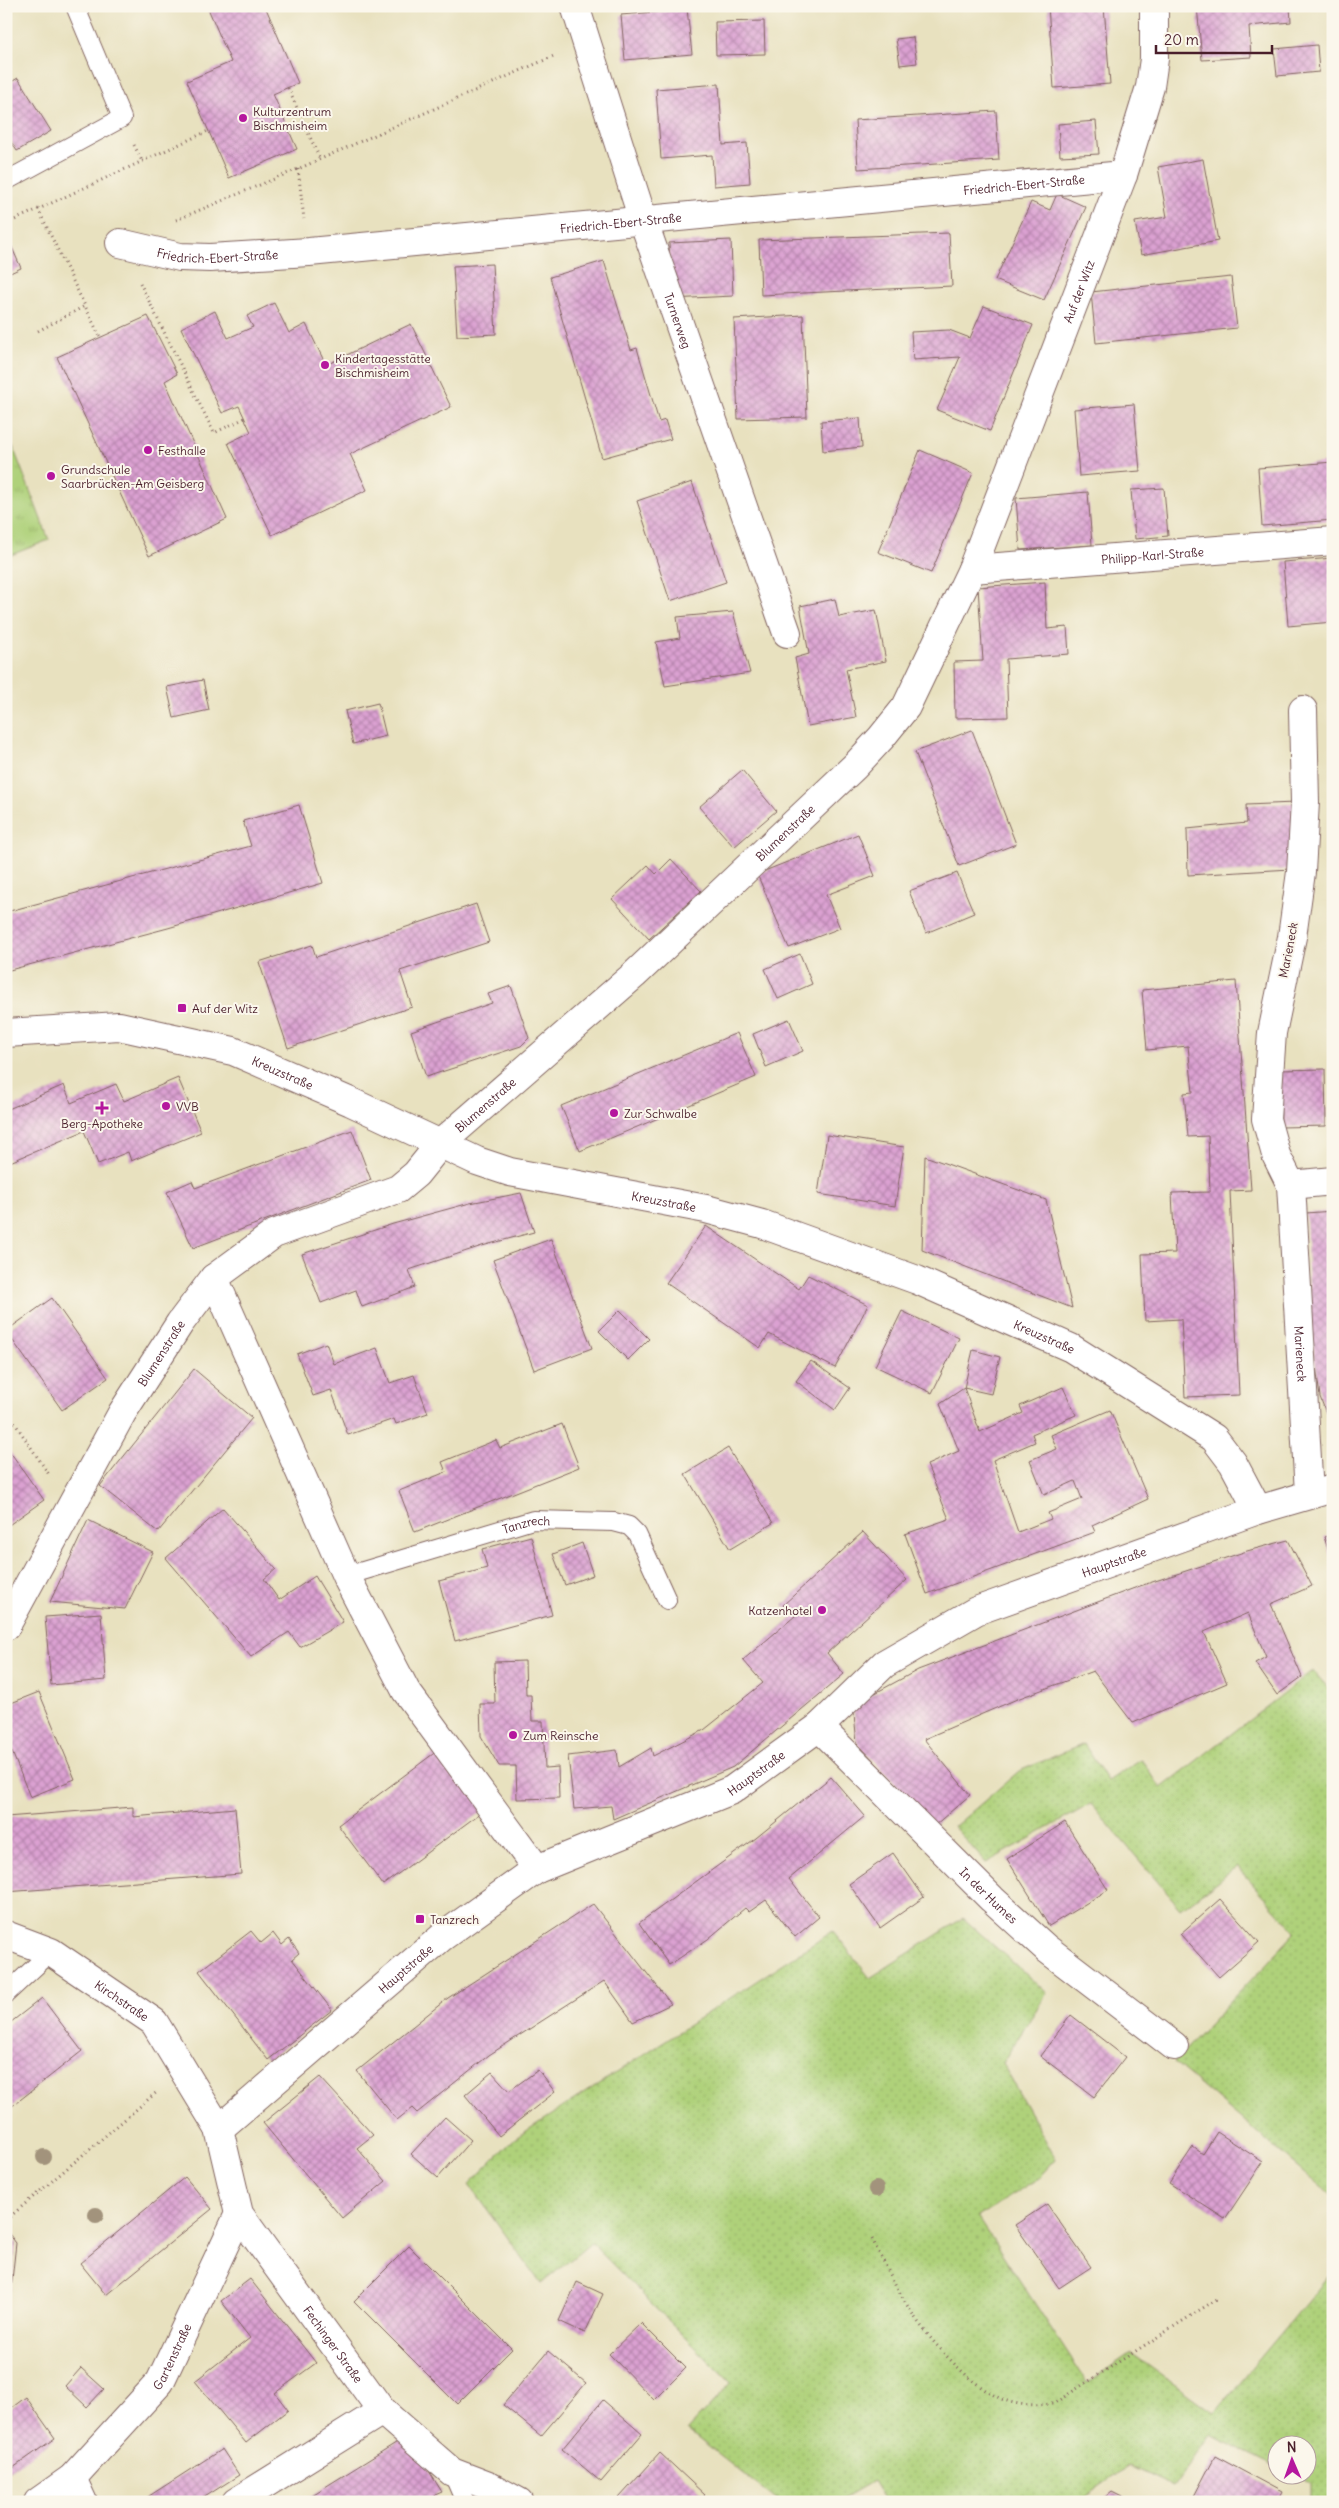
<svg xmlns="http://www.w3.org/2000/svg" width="1339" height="2508" font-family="Delius,sans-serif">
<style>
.grass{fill:url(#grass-tufts);stroke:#7c7852}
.garden{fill:url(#garden-dots);stroke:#7c7852}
.building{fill:url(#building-cross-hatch)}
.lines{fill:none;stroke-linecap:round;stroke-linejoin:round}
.lane-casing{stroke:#81635f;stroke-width:20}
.street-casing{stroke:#81635f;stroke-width:30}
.path{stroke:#81635f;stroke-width:3;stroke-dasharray:1 4;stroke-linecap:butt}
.lane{stroke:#fff;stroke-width:18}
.street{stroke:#fff;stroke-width:28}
.tree{fill:#a2937b}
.poi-dot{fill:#b5179e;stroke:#fbf7ec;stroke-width:2}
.labels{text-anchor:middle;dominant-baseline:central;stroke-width:4;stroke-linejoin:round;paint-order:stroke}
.poi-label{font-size:12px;fill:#4a1f2b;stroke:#fbf7ec;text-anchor:start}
.street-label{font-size:12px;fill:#4a1f2b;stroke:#fbf7ec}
</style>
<defs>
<pattern id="grass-tufts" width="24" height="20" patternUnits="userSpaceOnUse" patternTransform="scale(1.25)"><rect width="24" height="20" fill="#afd17a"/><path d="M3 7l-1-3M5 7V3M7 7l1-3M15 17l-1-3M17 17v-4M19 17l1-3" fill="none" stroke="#98b36a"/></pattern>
<pattern id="garden-dots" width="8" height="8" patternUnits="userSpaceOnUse" patternTransform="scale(1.25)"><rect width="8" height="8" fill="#afd17a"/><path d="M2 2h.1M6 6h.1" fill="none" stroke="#98b36a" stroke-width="1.8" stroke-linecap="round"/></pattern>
<pattern id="building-cross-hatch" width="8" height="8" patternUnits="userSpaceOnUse" patternTransform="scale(1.25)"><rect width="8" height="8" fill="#dba1d2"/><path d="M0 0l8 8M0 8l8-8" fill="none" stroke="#b483ab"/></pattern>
</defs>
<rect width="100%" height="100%" fill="#fbf7ec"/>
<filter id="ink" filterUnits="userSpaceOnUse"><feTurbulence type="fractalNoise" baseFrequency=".02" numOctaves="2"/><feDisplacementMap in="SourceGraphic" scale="10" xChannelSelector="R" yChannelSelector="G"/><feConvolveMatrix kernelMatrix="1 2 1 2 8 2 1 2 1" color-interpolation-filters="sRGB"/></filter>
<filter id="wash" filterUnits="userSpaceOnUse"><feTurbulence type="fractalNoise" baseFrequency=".0096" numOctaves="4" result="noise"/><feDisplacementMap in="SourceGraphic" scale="20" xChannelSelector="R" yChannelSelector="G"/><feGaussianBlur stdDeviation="1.12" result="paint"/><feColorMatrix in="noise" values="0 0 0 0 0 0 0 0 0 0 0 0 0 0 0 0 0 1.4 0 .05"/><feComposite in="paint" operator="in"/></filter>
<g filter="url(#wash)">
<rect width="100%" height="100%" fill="#e8e1bf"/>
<path class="grass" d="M6 429 49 540 6 557Z"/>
<g class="garden">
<path d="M1313 1671 1333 1693V2197L1174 2062 1296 1932 1237 1867 1181 1909 1091 1804 986 1863 954 1827 1019 1771 1084 1744 1108 1781 1141 1759 1161 1788Z"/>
<path d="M963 1918 1047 1993 1002 2063 1056 2159 1035 2181 978 2217 1087 2383 1131 2353 1214 2413 1333 2271V2502H1310V2484L1293 2476H1306V2446H1276V2467L1210 2435 1174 2487 1129 2466 1077 2502H886L873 2481 837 2502H779L687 2430 731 2383 591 2243 541 2284 469 2184 514 2139 833 1931 870 1978Z"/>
</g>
<g id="blocks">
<g class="building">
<path d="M207 6H265L298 83 273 94 297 149 229 178 187 81 231 62Z"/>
<path d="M1048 6H1104L1110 84 1054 88Z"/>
<path d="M1197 6H1290L1291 22 1249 26 1251 57 1202 60Z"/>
<path d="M687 9 692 54 625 60 621 15Z"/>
<path d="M764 21 765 54 716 55 715 22Z"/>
<path d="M913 37 917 63 900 65 896 39Z"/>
<path d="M1317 45 1319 72 1277 76 1274 49Z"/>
<path d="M18 78 51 131 17 151 6 134V85Z"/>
<path d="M719 84 723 145 747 143 750 183 714 186 712 155 661 159 656 89Z"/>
<path d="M996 111 999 160 858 169 855 120Z"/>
<path d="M1096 121 1099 154 1060 156 1058 124Z"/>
<path d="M1203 159 1218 241 1141 255 1135 222 1167 217 1158 167Z"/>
<path d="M1057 194 1086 207 1044 300 995 280 1031 202 1050 210Z"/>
<path d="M949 233 952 286 761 295 759 240Z"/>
<path d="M6 234 21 268 6 275Z"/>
<path d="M731 240 733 296 671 299 669 243Z"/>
<path d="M604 261 631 350 637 348 659 422 665 420 671 439 602 458 550 277Z"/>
<path d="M492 264 496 334 457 336 453 266Z"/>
<path d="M1231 277 1237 328 1096 343 1091 292Z"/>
<path d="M274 303 289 333 306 324 326 365 411 324 451 407 350 454 367 490 272 535 228 443 251 432 239 406 222 413 181 328 215 311 228 338 253 327 247 316Z"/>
<path d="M984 306 1033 325 990 431 937 410 960 357 913 360 911 332 949 330 970 338Z"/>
<path d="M803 315 807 417 738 419 734 319Z"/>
<path d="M148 316 177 374 165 381 227 519 149 556 57 357Z"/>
<path d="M1134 404 1140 471 1079 476 1074 409Z"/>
<path d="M860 418 862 447 823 451 821 421Z"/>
<path d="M920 450 973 473 931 573 878 552Z"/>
<path d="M1333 462V520L1262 526 1258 468Z"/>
<path d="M692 482 726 582 670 601 637 501Z"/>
<path d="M1164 488 1168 536 1135 539 1131 490Z"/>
<path d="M1088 492 1092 545 1020 550 1016 498Z"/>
<path d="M1333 558V622L1288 626 1283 562Z"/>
<path d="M1045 582 1047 629 1067 627 1069 654 1006 659 1008 717 955 718 954 662 983 661 978 587Z"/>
<path d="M835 599 839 617 876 610 886 661 846 669 856 717 808 726 795 658 809 654 800 606Z"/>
<path d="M733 612 750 673 665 686 656 642 680 638 677 617Z"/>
<path d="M203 680 209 710 174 718 167 687Z"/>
<path d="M1330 700H1333V731H1331Z"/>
<path d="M378 703 386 736 353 744 345 711Z"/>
<path d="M972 730 1016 844 959 866 915 752Z"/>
<path d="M742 770 776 811 734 847 699 807Z"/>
<path d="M1295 803 1291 869 1188 875 1187 829 1247 823 1246 805Z"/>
<path d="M299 805 323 883 168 928 6 971V912L251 846 243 821Z"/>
<path d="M858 834 875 876 826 895 840 928 789 948 757 874Z"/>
<path d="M671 859 701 891 649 939 612 899 648 865 656 874Z"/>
<path d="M957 873 974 913 926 933 909 891Z"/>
<path d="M476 904 489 942 400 971 412 1007 288 1048 259 962 312 945 316 957Z"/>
<path d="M800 954 812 984 778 999 765 969Z"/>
<path d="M1236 981 1251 1190 1230 1191 1239 1395 1185 1397 1181 1319 1145 1321 1142 1254 1175 1253 1172 1193 1210 1192 1208 1136 1188 1137 1184 1093 1193 1092 1188 1046 1147 1050 1142 990Z"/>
<path d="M511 986 529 1038 521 1046 426 1077 411 1031 492 1003 488 994Z"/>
<path d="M789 1019 803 1051 766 1067 753 1034Z"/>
<path d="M737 1033 756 1077 580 1151 561 1106Z"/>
<path d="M1325 1069 1326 1126 1281 1127 1280 1070Z"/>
<path d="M178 1078 201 1132 131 1161 128 1152 98 1164 84 1131 10 1162 6 1154V1110L64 1085 71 1103 116 1084 124 1101Z"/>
<path d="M352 1130 371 1180 193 1248 167 1192 192 1181 195 1188Z"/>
<path d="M827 1135 904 1147 895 1206 818 1194Z"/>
<path d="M925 1156 1046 1200 1072 1308 922 1250Z"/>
<path d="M521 1193 534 1232 482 1246 409 1270 415 1287 362 1307 356 1290 321 1303 302 1254 393 1224 470 1203Z"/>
<path d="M1333 1211V1431L1320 1397 1310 1320 1306 1213Z"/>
<path d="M706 1226 799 1289 808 1275 868 1305 835 1368 769 1334 760 1348 666 1283Z"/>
<path d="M551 1239 592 1348 534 1370 493 1260Z"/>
<path d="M52 1298 108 1378 62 1410 6 1331Z"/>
<path d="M620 1310 649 1339 628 1360 599 1331Z"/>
<path d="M902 1311 959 1338 932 1393 875 1366Z"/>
<path d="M326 1343 334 1364 377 1348 390 1383 414 1375 428 1413 396 1424 394 1419 348 1435 331 1390 313 1396 297 1354Z"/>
<path d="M973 1350 1000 1357 991 1394 964 1388 980 1432 1023 1413 1020 1406 1063 1387 1076 1415 1032 1434 1035 1442 993 1460 1018 1532 1051 1519 1048 1513 1082 1499 1075 1481 1044 1495 1030 1460 1057 1449 1051 1435 1110 1410 1148 1499 1092 1525 1095 1532 927 1594 905 1534 949 1519 927 1465 959 1451 940 1404 964 1388Z"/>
<path d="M811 1361 850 1388 835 1410 796 1381Z"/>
<path d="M194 1369 252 1418 158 1532 100 1486Z"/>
<path d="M562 1424 579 1467 415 1532 399 1491 446 1472 442 1462 496 1440 500 1448Z"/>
<path d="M6 1446 44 1500 6 1527Z"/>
<path d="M728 1448 773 1523 730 1549 685 1474Z"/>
<path d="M223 1508 276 1569 264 1579 279 1600 315 1576 343 1622 300 1647 289 1632 251 1657 166 1558Z"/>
<path d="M88 1520 153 1552 125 1609 50 1602Z"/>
<path d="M863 1532 907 1580 827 1653 844 1674 733 1767 613 1819 611 1806 574 1809 568 1756 617 1750 619 1767 651 1748 653 1756 704 1730 763 1683 743 1660 795 1616 783 1605Z"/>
<path d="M1333 1534V1561H1332L1324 1537Z"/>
<path d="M531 1536 552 1615 455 1641 439 1581 487 1568 482 1549Z"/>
<path d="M1288 1540 1312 1586 1271 1604 1302 1677 1277 1695 1255 1663 1266 1657 1248 1613 1204 1632 1227 1683 1133 1723 1093 1671 1017 1699 924 1739 970 1795 935 1825 857 1743 853 1705 918 1670 1140 1586 1247 1551Z"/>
<path d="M582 1543 593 1575 565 1585 553 1554Z"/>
<path d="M101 1613 106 1680 51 1685 45 1617Z"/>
<path d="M525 1661 526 1695H531L532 1721H543L545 1768 558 1767 559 1798 517 1799 516 1766H499L481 1736 480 1704H495L494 1662Z"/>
<path d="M39 1692 75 1779 30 1797 6 1737V1705Z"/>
<path d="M441 1748 486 1809 383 1885 338 1825Z"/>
<path d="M831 1777 865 1816 789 1879 819 1917 795 1937 766 1900 749 1912 745 1908 708 1939 669 1965 639 1923 756 1838Z"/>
<path d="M133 1807V1817L235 1808 241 1874 6 1892V1817Z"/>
<path d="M1065 1822 1108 1890 1049 1926 1007 1859Z"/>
<path d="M893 1853 924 1897 880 1928 849 1884Z"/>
<path d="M1220 1899 1259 1942 1219 1977 1180 1934Z"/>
<path d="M593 1904 671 2004 633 2022 604 1981 489 2055 417 2113 412 2108 397 2120 357 2071 448 1998Z"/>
<path d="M251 1931 261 1943 273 1933 282 1945 289 1939 299 1953 292 1959 332 2010 268 2060 199 1971Z"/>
<path d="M42 1998 82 2051 6 2111V2026Z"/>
<path d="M1071 2015 1125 2057 1094 2097 1040 2056Z"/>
<path d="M538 2070 555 2092 499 2136 465 2095 492 2072 509 2091Z"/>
<path d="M320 2077 373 2135 357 2148 386 2181 342 2218 263 2123Z"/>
<path d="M445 2117 471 2140 438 2178 411 2154Z"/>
<path d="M1217 2132 1263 2162 1225 2219 1169 2183 1193 2147 1203 2154Z"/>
<path d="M185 2177 212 2209 106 2295 80 2263Z"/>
<path d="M1047 2204 1091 2267 1059 2288 1015 2225Z"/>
<path d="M6 2230 16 2243 11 2290 6 2294Z"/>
<path d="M409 2246 512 2349 457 2404 354 2301Z"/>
<path d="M250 2279 316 2363 275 2393 288 2410 246 2443 195 2381 250 2338 221 2301Z"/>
<path d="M577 2282 603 2294 585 2333 559 2321Z"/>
<path d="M641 2323 686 2368 654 2400 609 2354Z"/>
<path d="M548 2351 586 2383 541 2436 503 2405Z"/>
<path d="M81 2368 104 2389 87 2407 65 2386Z"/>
<path d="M26 2397 55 2438 6 2473V2412Z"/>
<path d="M603 2400 642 2434 601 2482 562 2449Z"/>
<path d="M407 2436 442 2492 435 2495 439 2502H301Z"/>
<path d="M222 2449 239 2475 197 2502H148L146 2498Z"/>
<path d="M660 2453 705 2495 699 2502H623L619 2498Z"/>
<path d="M1215 2456 1282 2492 1277 2502H1200L1193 2498Z"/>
<path d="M1112 2492 1132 2502H1100Z"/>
</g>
</g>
</g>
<g filter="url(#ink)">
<use href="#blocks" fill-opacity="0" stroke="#81635f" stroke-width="1"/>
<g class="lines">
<g class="lane-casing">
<g id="lane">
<path d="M6 181 122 118 75 6"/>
<path id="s1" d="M346 1576 533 1520 614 1522 629 1526 637 1534 667 1600"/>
<path d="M6 1994 51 1952"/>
<path d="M452 2472 465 2502"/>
</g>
</g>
<g class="street-casing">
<g id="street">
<path id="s2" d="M575 6 643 220 787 633"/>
<path id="s3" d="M120 243 180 257 210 258 309 252 1123 175"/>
<path id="s4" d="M972 569 1333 541"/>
<path id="s5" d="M1303 710 1305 802 1301 872 1292 937 1272 1033 1266 1119 1276 1155 1291 1185 1309 1493"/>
<path id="s6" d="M6 1033 119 1026 233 1051 351 1102 477 1161 510 1172 706 1209 762 1224 917 1280 1071 1348 1214 1438 1233 1463 1258 1510"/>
<path d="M1291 1185 1333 1181"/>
<path d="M214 1278 346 1576 406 1691 537 1869"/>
<path id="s7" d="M6 1626 122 1413 180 1323 214 1278 274 1234 398 1189 416 1174 441 1143 634 975 855 766 881 738 906 707 972 569 1123 175 1150 87 1154 59V6"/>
<path id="s8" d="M819 1727 992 1899 1047 1949 1174 2046"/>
<path id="s9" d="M6 1935 51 1952 154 2022 219 2129 239 2214 382 2411 452 2472 491 2487 519 2502"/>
<path id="s10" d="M219 2129 442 1937 537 1869 732 1790 819 1727 884 1664 976 1611 1258 1510 1333 1488"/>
<path d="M72 2478 83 2502"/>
<path id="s11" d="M38 2502 72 2478 160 2382 239 2214"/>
<path d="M236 2502 382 2411"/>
</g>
</g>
<g class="path">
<path d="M288 88 320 159"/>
<path d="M134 145 142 161"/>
<path d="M298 169 304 219"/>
<path d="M38 209 100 337"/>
<path d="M176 220 298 169 556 55"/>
<path d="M6 224 208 131"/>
<path d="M140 283 214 433 245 418"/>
<path d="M38 331 85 306"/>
<path d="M6 1410 50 1476"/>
<path d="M6 2220 157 2092"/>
<path d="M872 2239C885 2264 897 2290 912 2313 930 2341 975 2391 1007 2401 1021 2406 1038 2405 1053 2404L1217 2299"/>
</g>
<use href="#lane" class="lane"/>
<use href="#street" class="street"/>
</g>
<g class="tree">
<circle cx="44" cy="2157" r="8"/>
<circle cx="876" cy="2189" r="8"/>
<circle cx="96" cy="2215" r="8"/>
</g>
</g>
<g class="poi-dot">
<circle cx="243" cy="118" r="5"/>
<circle cx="325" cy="365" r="5"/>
<circle cx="148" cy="450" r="5"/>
<circle cx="51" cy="476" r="5"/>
<rect x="177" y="1003" width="10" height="10" rx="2.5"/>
<circle cx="166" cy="1106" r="5"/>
<path d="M99.5 1100.5h5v5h5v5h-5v5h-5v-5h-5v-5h5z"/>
<circle cx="614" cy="1113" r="5"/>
<circle cx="822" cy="1610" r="5"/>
<circle cx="513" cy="1735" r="5"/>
<rect x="415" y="1914" width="10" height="10" rx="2.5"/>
</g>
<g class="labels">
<g class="poi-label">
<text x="253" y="111">Kulturzentrum<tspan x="253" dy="14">Bischmisheim</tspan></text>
<text x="335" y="358">Kindertagesstätte<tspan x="335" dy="14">Bischmisheim</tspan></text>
<text x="158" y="450">Festhalle</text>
<text x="61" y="469">Grundschule<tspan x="61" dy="14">Saarbrücken-Am Geisberg</tspan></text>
<text x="192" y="1008">Auf der Witz</text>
<text x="176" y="1106">VVB</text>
<text x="624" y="1113">Zur Schwalbe</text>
<text x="102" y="1123" text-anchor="middle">Berg-Apotheke</text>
<text x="812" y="1610" text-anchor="end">Katzenhotel</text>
<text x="523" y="1735">Zum Reinsche</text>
<text x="430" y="1919">Tanzrech</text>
</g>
<g class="street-label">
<text stroke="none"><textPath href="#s3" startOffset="909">Friedrich-Ebert-Straße</textPath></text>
<text stroke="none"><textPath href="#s3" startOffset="504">Friedrich-Ebert-Straße</textPath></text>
<text stroke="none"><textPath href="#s3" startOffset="99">Friedrich-Ebert-Straße</textPath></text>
<text stroke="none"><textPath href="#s7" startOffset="1764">Auf der Witz</textPath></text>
<text stroke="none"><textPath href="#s2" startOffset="331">Turnerweg</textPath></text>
<text stroke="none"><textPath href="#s4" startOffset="181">Philipp-Karl-Straße</textPath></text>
<text stroke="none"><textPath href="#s7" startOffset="1139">Blumenstraße</textPath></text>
<text transform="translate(1288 950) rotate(-79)">Marieneck</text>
<text stroke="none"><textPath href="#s6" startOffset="284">Kreuzstraße</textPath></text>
<text stroke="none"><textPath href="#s7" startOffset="734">Blumenstraße</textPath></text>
<text stroke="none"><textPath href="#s6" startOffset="689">Kreuzstraße</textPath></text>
<text stroke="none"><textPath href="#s6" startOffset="1094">Kreuzstraße</textPath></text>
<text stroke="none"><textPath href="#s7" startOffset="314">Blumenstraße</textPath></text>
<text stroke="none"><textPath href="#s5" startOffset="652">Marieneck</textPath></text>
<text stroke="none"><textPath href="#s1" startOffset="188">Tanzrech</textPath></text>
<text stroke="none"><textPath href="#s10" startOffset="1072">Hauptstraße</textPath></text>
<text stroke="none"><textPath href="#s10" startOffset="651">Hauptstraße</textPath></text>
<text stroke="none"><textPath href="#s8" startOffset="239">In der Humes</textPath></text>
<text stroke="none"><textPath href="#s10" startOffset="246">Hauptstraße</textPath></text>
<text stroke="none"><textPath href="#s9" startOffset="134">Kirchstraße</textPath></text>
<text stroke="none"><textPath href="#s9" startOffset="546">Fechinger Straße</textPath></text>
<text stroke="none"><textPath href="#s11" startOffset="200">Gartenstraße</textPath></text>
</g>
</g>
<rect width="1339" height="2508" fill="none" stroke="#fbf7ec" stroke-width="25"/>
<g transform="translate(1292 2460) rotate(358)"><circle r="24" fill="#fbf7ec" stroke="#b4a19f"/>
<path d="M0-4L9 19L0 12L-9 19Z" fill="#b5179e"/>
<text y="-8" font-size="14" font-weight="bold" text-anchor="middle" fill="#4a1f2b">N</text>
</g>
<path d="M1156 45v8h116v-8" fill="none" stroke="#4a1f2b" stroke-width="2.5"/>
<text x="1164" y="45" font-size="15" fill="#4a1f2b" stroke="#fbf7ec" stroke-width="4" paint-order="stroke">20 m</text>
</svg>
